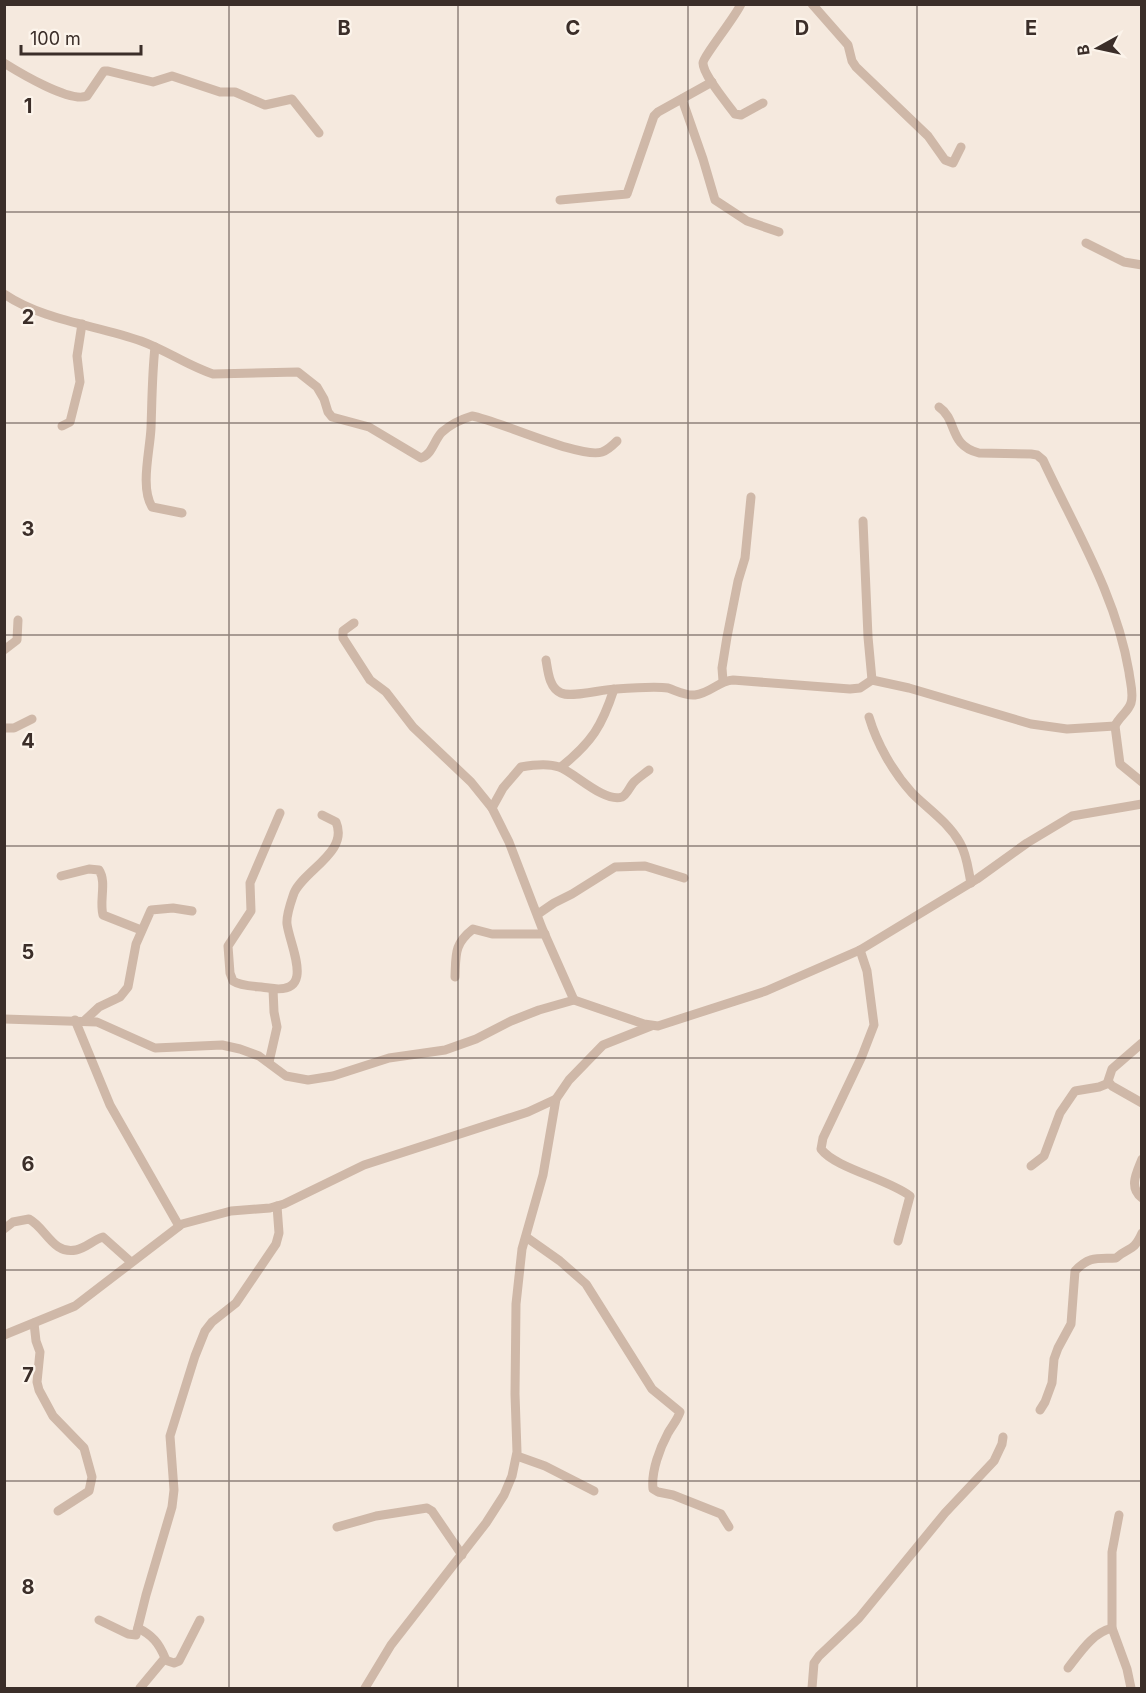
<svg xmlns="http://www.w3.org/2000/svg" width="1146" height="1693" font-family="Inter,sans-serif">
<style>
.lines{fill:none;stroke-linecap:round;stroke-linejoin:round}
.minor{stroke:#cfb8a8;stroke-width:9}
.grid{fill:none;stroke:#3b2e29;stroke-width:1.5;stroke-opacity:0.55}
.grid-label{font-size:20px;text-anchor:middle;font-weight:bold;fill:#3b2e29;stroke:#fcf4eb;stroke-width:4.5;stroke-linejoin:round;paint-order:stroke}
</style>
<rect width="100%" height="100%" fill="#f5e9de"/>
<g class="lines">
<g class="minor">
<path d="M741 4C736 16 703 57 703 63 703 75 727 103 735 114L741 115 763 103"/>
<path d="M812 4 848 45 852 61 856 67 928 136 945 160 953 163 961 147"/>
<path d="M4 63C20 73 70 103 87 96L104 71H108L153 82 172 76 220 92H235L265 105 292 99 319 133"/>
<path d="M682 99 703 159 715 200 747 221 779 232"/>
<path d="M560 200 627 194 654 116 658 112 712 82"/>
<path d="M1086 243 1124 262 1142 265"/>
<path d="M4 294C44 321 96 325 141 341 166 350 188 366 213 374L298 372 317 387 324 399 328 412 332 417 369 427 421 458C432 455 434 440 442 432 450 425 462 419 472 416 500 421 580 459 602 452 608 450 613 445 617 441"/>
<path d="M155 347C152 375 152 401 151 428 150 451 140 487 152 507L182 513"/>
<path d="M939 407C958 420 948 445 979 453L1031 454 1037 455 1043 460C1075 529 1116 595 1129 672 1130 682 1134 693 1131 703 1128 712 1119 717 1115 726L1120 764 1142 782"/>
<path d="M62 426 70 422 80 382 77 356 82 324"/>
<path d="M863 521 868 637 872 680 909 688 1031 724 1067 729 1115 726"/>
<path d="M354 623 343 631V638L370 680 386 692 413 727 471 782 492 808 509 842 542 928 574 1000"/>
<path d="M4 650 17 640 18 620"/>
<path d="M546 660C548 671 549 688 561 693 573 698 602 689 616 689 629 688 657 686 668 688 677 691 685 696 695 695 711 693 718 681 733 680L850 689 860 688 872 680"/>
<path d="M723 681 722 668 727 637 738 581 745 558 751 497"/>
<path d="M869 717C877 744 893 772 912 793 928 809 948 822 960 843 967 855 968 869 971 883"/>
<path d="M4 728H14L32 719"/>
<path d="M561 767C592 742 602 726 614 689"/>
<path d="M492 808 503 788 521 767C532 765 548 763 559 767 574 772 604 803 622 797 627 795 630 786 634 782 638 778 644 774 649 770"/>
<path d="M280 813 250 883 251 911 228 946 230 973 233 981C242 987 258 986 269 988 317 996 290 947 287 924 286 915 291 902 294 893 304 870 349 852 336 822L322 815"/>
<path d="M61 876 89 869 99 870C107 882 99 901 103 915L141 930"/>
<path d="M538 914 554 903 572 894 615 867 645 866 684 878"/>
<path d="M860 950 867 971 874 1025 862 1056 823 1138 821 1149C835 1168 888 1179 910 1196L898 1241"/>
<path d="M455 977C456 954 454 944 473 929L492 934H545"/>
<path d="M4 1019 97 1022 155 1048 222 1045 240 1049 259 1056 286 1076 308 1080 333 1076 389 1058 445 1050 476 1039 511 1021 539 1010 574 1000 644 1024 658 1026 766 991 860 950 977 879 1027 843 1072 816 1142 804"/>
<path d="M75 1020 110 1105 179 1226"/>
<path d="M84 1021 99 1007 120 997 128 987 136 944 151 910 173 908 192 911"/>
<path d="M1142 1043 1112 1069 1108 1081 1112 1086 1142 1103"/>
<path d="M269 1062 277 1027 274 1012 273 989"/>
<path d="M1142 1159C1137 1172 1128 1187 1142 1198"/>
<path d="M1031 1166 1044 1156 1060 1113 1075 1091 1099 1087 1109 1083"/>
<path d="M4 1229 13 1222 29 1219C46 1228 53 1255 76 1250 86 1248 93 1240 103 1237L131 1262"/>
<path d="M526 1237 560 1261 586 1284 652 1389 680 1412C678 1419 672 1426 668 1433 660 1448 651 1471 653 1489L658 1492 673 1495 721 1514 729 1527"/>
<path d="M34 1323 36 1341 40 1352 37 1382 39 1390 53 1416 84 1448 92 1477 89 1491 58 1511"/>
<path d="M4 1335 75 1306 182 1224 231 1211 270 1208 284 1204 364 1165 528 1112 556 1099"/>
<path d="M1040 1410 1045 1402 1052 1383 1054 1359 1058 1348 1071 1324 1075 1271C1090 1255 1099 1259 1116 1258 1129 1246 1133 1253 1142 1233"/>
<path d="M517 1456 545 1466 594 1491"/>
<path d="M1119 1515 1112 1552V1628L1127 1669 1131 1688"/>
<path d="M337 1527 376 1516 427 1508 432 1511 462 1555"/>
<path d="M99 1620 128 1634 136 1635 146 1595 172 1507 174 1490 170 1436 195 1356 205 1331 212 1322 236 1303 276 1244 279 1233 277 1206"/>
<path d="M138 1628C152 1635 159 1643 165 1658L140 1688"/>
<path d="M165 1660 174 1663 179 1661 200 1620"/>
<path d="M1068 1668C1080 1653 1092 1633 1112 1628"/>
<path d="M365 1688 391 1645 486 1523 504 1495 512 1476 517 1452 515 1394 516 1304 522 1249 543 1175 556 1099 569 1080 603 1045 651 1026"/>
<path d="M812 1688 814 1663 819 1656 859 1618 945 1513 994 1461 1002 1444 1003 1437"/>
</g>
</g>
<path class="grid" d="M229 4V1688M458 4V1688M688 4V1688M917 4V1688M4 212H1142M4 423H1142M4 635H1142M4 846H1142M4 1058H1142M4 1270H1142M4 1481H1142"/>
<g class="grid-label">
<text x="344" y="35">B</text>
<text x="573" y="35">C</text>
<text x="802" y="35">D</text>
<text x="1031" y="35">E</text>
<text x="28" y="113">1</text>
<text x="28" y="324">2</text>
<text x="28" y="536">3</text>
<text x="28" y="748">4</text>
<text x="28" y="959">5</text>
<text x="28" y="1171">6</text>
<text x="28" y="1382">7</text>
<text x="28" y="1594">8</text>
</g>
<rect width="1146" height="1693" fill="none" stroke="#3b2e29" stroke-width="12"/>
<g transform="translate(1098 48) rotate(262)" stroke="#fcf4eb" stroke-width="4.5" paint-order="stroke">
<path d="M0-4.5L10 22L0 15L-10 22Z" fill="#3b2e29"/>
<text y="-9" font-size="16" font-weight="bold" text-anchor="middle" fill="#3b2e29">B</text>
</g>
<path d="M21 45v9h120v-9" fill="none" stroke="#3b2e29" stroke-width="3"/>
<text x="30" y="45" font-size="18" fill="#3b2e29" stroke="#fcf4eb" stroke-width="4.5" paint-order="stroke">100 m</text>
</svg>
